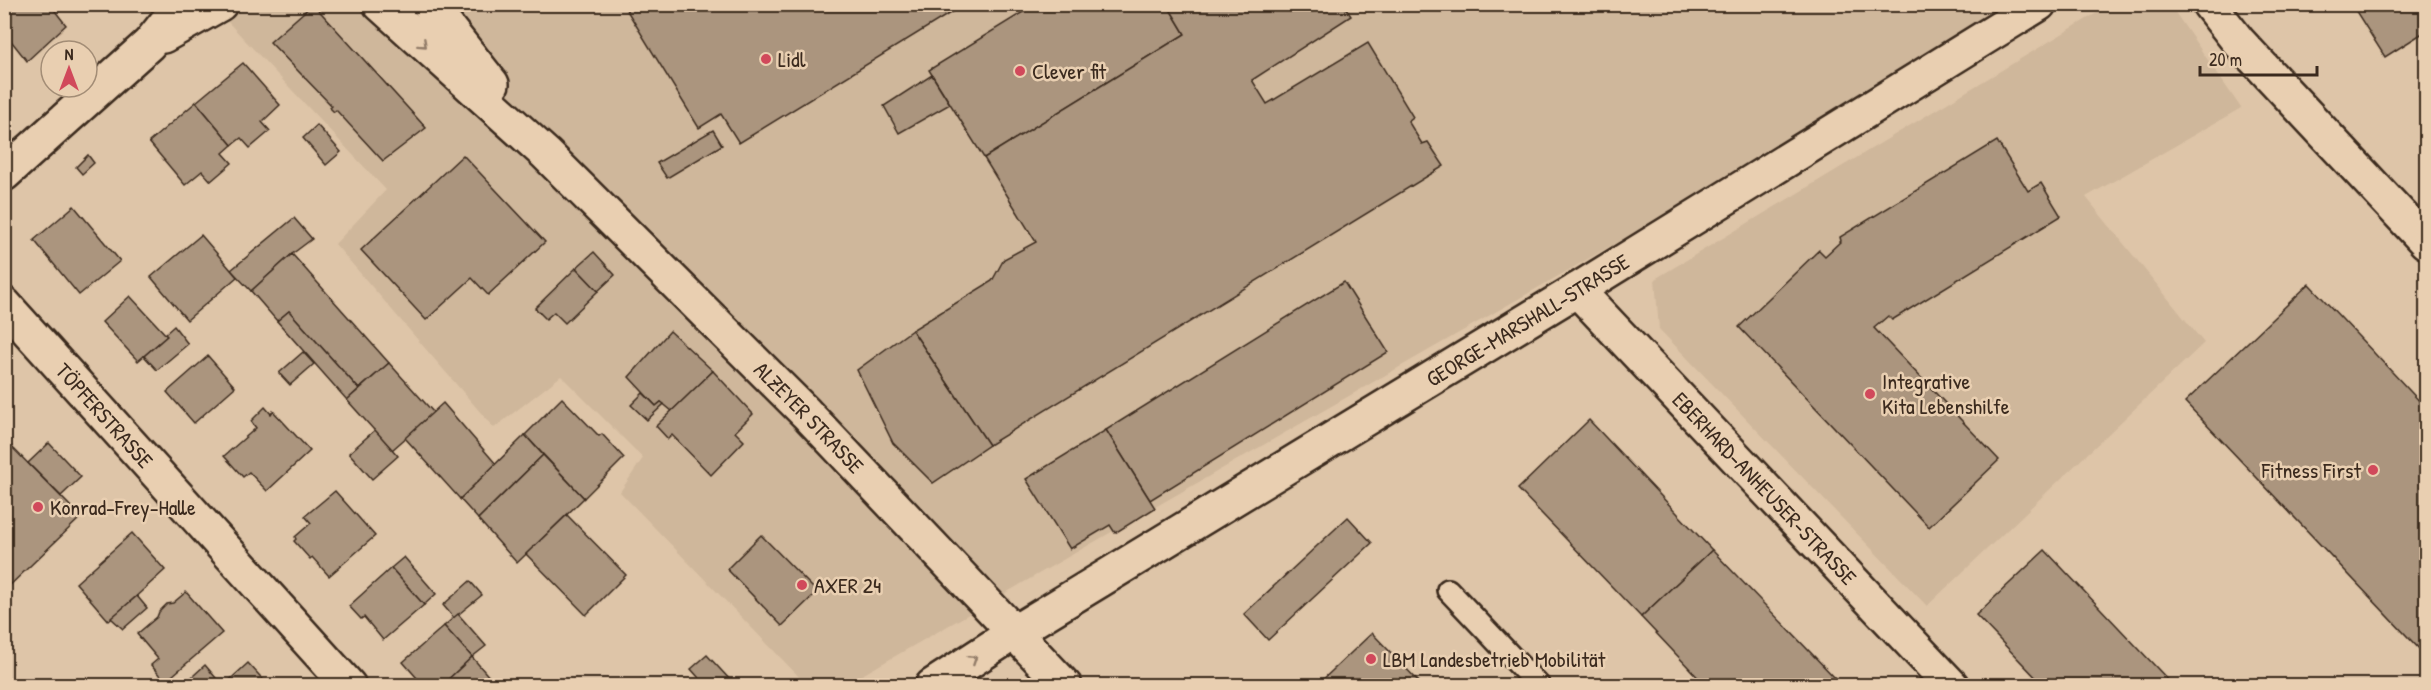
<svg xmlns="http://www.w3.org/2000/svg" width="2431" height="690" font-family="'Patrick Hand',sans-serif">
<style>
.built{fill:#cfb79b}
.building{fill:#ab957e;stroke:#3b2a1e;stroke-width:1.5}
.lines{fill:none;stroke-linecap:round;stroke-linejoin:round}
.lane-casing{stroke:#3b2a1e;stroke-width:26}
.street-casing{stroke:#3b2a1e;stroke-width:38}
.secondary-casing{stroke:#3b2a1e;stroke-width:38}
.lane{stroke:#e9cfb1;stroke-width:21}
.street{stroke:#e9cfb1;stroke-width:33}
.secondary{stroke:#e9cfb1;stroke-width:33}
.oneway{stroke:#927c68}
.poi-dot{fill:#d1495b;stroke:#e9cfb1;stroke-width:2}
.labels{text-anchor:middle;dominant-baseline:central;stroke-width:5;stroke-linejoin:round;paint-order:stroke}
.poi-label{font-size:22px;fill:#3b2a1e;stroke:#e9cfb1;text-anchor:start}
.street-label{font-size:22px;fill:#3b2a1e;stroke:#e9cfb1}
</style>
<rect width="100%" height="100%" fill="#dec5a8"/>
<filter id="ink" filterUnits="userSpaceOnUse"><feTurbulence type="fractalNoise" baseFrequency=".0167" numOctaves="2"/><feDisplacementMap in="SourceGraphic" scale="12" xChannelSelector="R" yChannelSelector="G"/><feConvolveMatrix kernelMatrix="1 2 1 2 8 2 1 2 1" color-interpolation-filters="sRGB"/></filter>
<g filter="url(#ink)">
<g class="built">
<path d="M212 5H2031L843 686 807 685 620 492 643 458 561 376 494 428 335 244 386 190Z"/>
<path d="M2110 5H2170L2241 108 2086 197 2204 343 1927 606 1659 329 1655 279Z"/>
</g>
<g class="building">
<path d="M4 4H61L55 11 66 25 27 61 4 32Z"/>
<path d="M313 4 426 128 383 161 336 110 334 112 330 108 332 106 270 42Z"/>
<path d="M623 4H965L739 143 721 114 699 128Z"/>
<path d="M1036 4H1167L1185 34 984 158 929 70Z"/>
<path d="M1167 4H1343L1351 16 1252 80 1267 104 1368 43 1413 117 1408 121 1422 144 1428 142 1444 166 989 445 912 330 992 281 1004 259 1036 242 984 158 1185 34Z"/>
<path d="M2348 4H2426V31L2385 57 2354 8 2351 10Z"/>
<path d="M243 63 280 105 262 122 270 131 250 148 241 138 232 145 196 102Z"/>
<path d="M932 75 950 104 899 133 884 106Z"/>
<path d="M196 102 232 145 223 153 232 163 211 181 202 171 185 185 149 142Z"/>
<path d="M317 125 341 152 326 165 303 138Z"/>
<path d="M713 130 722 145 667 178 657 163Z"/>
<path d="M1997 141 2028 191 2041 183 2061 216 1892 320 1888 316 1874 328 1999 460 1929 527 1739 327 1819 250 1825 256 1841 241 1840 237Z"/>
<path d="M88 155 94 163 82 174 76 167Z"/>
<path d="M463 155 545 242 488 295 472 278 426 320 361 250Z"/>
<path d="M74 206 120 261 79 295 34 240Z"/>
<path d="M294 218 312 239 292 254 251 291 231 270Z"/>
<path d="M201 235 237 277 187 320 151 277Z"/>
<path d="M594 252 615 275 598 291 576 268Z"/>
<path d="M292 254 389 363 359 389 289 311 277 321 251 291Z"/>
<path d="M576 268 598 291 565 323 554 312 546 319 535 308Z"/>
<path d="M1344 282 1388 352 1150 500 1106 430Z"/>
<path d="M2309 284 2426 408V656L2185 402Z"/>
<path d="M130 296 167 336 138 361 102 322Z"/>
<path d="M289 311 359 389 347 400 277 321Z"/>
<path d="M174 326 188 344 157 370 144 356 167 336 165 334Z"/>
<path d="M912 330 989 445 933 483 893 443 857 370Z"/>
<path d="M670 331 713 371 672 411 661 402 656 406 629 377Z"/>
<path d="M303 352 314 364 290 385 279 373Z"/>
<path d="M208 356 235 387 194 423 167 392Z"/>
<path d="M389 363 434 413 392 450 347 400Z"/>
<path d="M713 371 753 414 735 432 744 441 711 475 672 435 668 439 656 426Z"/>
<path d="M643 393 656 406 661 402 664 404 647 420 631 405Z"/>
<path d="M562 398 599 436 602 434 624 458 584 498 525 435Z"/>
<path d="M443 403 496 464 460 499 405 438Z"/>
<path d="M265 407 271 414 273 411 310 451 267 491 249 472 243 477 224 456 256 428 251 421Z"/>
<path d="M1589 420 1712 550 1641 617 1518 489Z"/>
<path d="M375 430 398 456 372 479 349 453Z"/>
<path d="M1106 430 1155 508 1115 533 1110 525 1070 549 1026 479Z"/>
<path d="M525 435 543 455 478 519 460 499Z"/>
<path d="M4 439 81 517 4 591Z"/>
<path d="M49 443 81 477 61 496 28 463Z"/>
<path d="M543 455 584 498 517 563 478 519Z"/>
<path d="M335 491 375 536 329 576 312 557 310 559 294 541 296 539 295 537 311 523 305 516Z"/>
<path d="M567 515 626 575 586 615 526 554Z"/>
<path d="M1348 517 1372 543 1268 640 1244 614Z"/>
<path d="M132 533 165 570 109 621 76 583Z"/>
<path d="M761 535 817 592 782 626 727 569Z"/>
<path d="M1712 550 1836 679 1829 686H1706L1641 617Z"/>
<path d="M2045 550 2174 686H2044L1976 615Z"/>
<path d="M404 557 436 594 424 605 391 568Z"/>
<path d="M391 568 424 605 383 640 364 617 361 619 349 606Z"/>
<path d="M470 581 482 595 454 618 443 605Z"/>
<path d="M186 592 222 633 165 682 151 665 158 659 137 634 157 617 159 612 167 604 173 603Z"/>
<path d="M137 596 147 608 123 629 111 618Z"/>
<path d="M458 614 486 646 472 657 444 626Z"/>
<path d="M444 626 472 657 441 686H424L403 662Z"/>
<path d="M1372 633 1423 686H1316Z"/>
<path d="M707 655 732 682 727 686H706L691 669Z"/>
<path d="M472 657 497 686H441Z"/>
<path d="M248 663 269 686H223Z"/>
<path d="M205 665 216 678 207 686H182Z"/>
</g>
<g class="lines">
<g class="lane-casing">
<path id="lane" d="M1448 590 1539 686"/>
</g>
<g class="street-casing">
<g id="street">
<path d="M2209 4 2238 41 2426 242"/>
<path id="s1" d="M1577 290 1952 686"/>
<path id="s2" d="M4 304 349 686"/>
<path id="s3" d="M932 686 1015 632 1577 290 2039 4"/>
</g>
</g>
<g class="secondary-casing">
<g id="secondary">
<path id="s4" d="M380 4 546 154 806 413 1065 686"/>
<path d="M429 4 492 84"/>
<path d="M163 36 220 4"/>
<path d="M4 174 149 44 181 4"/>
</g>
</g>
<use href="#lane" class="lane"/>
<use href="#street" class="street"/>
<use href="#secondary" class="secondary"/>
</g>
<defs><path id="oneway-chevron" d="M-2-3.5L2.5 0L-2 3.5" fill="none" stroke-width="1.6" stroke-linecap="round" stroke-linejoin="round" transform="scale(1.5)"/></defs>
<g class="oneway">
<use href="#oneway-chevron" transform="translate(423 44) rotate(42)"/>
<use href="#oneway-chevron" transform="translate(973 659) rotate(-33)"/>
</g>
</g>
<g class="poi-dot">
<circle cx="766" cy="59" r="6"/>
<circle cx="1020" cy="71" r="6"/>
<circle cx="1870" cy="394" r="6"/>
<circle cx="2373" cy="470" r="6"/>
<circle cx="38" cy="507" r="6"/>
<circle cx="802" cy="585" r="6"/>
<circle cx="1371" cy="659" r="6"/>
</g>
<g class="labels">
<g class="poi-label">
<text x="778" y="59">Lidl</text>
<text x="1032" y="71">Clever fit</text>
<text x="1882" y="381">Integrative<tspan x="1882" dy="25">Kita Lebenshilfe</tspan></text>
<text x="2361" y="470" text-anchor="end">Fitness First</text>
<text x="50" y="507">Konrad-Frey-Halle</text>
<text x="814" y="585">AXER 24</text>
<text x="1383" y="659">LBM Landesbetrieb Mobilität</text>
</g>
<g class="street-label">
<text stroke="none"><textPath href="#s3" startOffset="699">GEORGE-MARSHALL-STRASSE</textPath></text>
<text stroke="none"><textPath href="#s2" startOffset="150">TÖPFERSTRASSE</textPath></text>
<text stroke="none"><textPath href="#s4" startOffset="596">ALZEYER STRASSE</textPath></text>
<text stroke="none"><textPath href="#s1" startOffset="273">EBERHARD-ANHEUSER-STRASSE</textPath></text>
</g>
</g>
<rect width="2431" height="690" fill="none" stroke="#e9cfb1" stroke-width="24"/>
<rect x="12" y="12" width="2407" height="666" fill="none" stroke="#3b2a1e" stroke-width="2" filter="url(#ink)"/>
<g transform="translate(69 69)"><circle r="28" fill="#e9cfb1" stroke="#a38d76" stroke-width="1.5"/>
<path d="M0-4.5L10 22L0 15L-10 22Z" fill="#d1495b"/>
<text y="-9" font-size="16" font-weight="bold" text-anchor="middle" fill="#3b2a1e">N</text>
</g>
<path d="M2200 66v9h117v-9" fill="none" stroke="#3b2a1e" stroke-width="3"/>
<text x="2209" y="66" font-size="18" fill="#3b2a1e" stroke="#e9cfb1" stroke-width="4.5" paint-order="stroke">20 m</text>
</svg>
